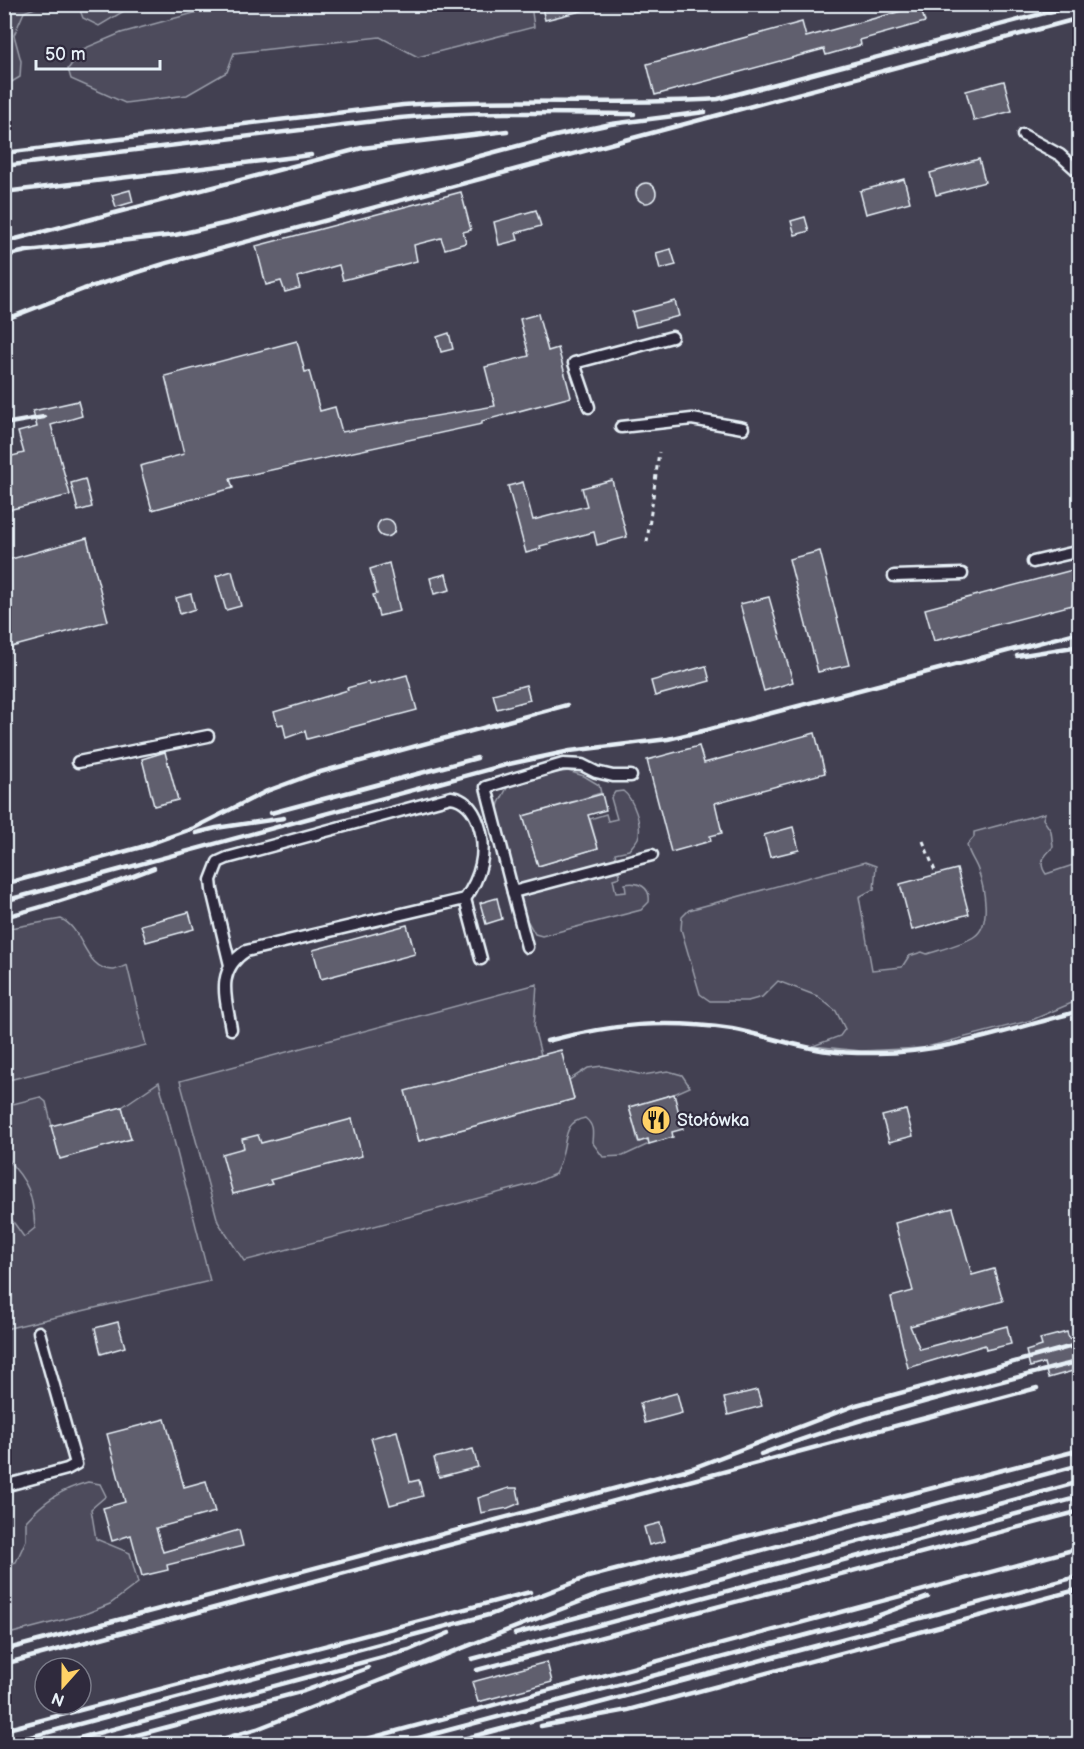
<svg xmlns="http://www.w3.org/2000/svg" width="1084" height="1749" font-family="'Balsamiq Sans',sans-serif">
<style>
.built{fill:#433f51;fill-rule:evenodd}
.green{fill:#4d4b5c;stroke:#9a9eaa;stroke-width:1.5}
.building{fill:#605e6e;stroke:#e8f1f8;stroke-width:1.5}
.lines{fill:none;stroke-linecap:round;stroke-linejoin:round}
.lane-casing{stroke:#e8f1f8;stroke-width:15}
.path{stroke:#e8f1f8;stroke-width:3;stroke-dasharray:4.5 4.5;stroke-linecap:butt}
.lane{stroke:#2f2a3d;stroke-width:10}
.rail{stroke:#e8f1f8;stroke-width:4.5}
.labels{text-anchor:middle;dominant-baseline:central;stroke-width:4.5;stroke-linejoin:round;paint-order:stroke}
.poi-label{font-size:18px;fill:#e8f1f8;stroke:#2f2a3d;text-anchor:start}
</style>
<rect width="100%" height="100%" fill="#363244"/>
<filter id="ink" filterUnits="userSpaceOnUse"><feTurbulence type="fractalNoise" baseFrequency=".0167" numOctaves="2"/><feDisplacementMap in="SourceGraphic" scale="12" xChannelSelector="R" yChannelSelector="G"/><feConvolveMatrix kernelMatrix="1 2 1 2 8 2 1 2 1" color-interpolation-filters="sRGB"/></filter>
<g filter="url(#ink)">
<path class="built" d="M5 5H1079V1744H5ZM45 1668H81V1704H45Z"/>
<g class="green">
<path d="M4 5H43L24 12 14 35 21 61 20 77 10 83 5 64Z"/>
<path d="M78 5H134L99 26 83 18Z"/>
<path d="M223 5H531L534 27 418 57 380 37 234 53 227 72 187 95 125 103 71 79 68 69 83 49 121 33Z"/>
<path d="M568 771 584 776 599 785 601 793 524 816 538 866 598 848 590 819 606 814 608 821 617 819 611 798 615 792 623 791C633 798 643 826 638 838 636 842 632 846 629 850L615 853 620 877 613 879 616 893 626 892 625 884C638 881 651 887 649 902L641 910 542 936 535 934 527 920 496 814 499 803 508 786 519 779Z"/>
<path d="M1045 813 1043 819 1051 831 1053 847C1045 856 1037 862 1046 874L1079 863V1000L1032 1020 923 1048 861 1051 813 1046 840 1036 845 1029 836 1011 817 996 778 981 762 997 748 1001H710L700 994 681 929 682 917 689 910 865 862 876 866 874 889 859 897 872 970 902 967 909 956 922 952 927 954C939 950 966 943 975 936 992 924 984 887 978 870 975 861 969 855 967 845L974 837V832Z"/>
<path d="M61 919C84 928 84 971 114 970 118 969 124 966 127 965L146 1045 5 1081V929Z"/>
<path d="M537 984 534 1028 541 1055 406 1091 419 1141 574 1099 569 1080 588 1068 602 1066 643 1075 668 1071 682 1075 690 1087 674 1094 629 1107 638 1141 648 1139 649 1144 623 1156 603 1157 592 1142C593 1132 594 1125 585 1118 564 1122 567 1138 562 1155 561 1162 558 1168 555 1174L535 1183 244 1261 218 1222 180 1081Z"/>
<path d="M159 1082 210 1281 5 1329 4 1209 24 1237 35 1228C33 1194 29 1182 5 1157V1106L40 1097 46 1102 60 1158 131 1139 122 1107Z"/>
<path d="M88 1482 100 1484 106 1496 91 1509 96 1539 130 1553 138 1583 110 1604 85 1614 5 1635V1566L16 1562 26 1540V1521C44 1501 62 1489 88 1482Z"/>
</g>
<g class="building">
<path d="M541 4H588L589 9 545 20Z"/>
<path d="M920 6 925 22 860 40 861 45 826 55 824 49 655 95 647 64 802 22 806 37Z"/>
<path d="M1004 81 1012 111 974 121 966 91Z"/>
<path d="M979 159 985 182 936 195 930 173Z"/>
<path d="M904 179 910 202 866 214 860 191Z"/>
<circle cx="646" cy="193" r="10"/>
<path d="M130 190 133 202 116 207 112 195Z"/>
<path d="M461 192 471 230 463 232 466 243 445 249 441 238 414 245 417 261 343 280 339 265 297 277 300 288 285 292 281 281 266 285 256 246Z"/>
<path d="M536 210 541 226 516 233 518 240 499 245 494 222Z"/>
<path d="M805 217 809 231 795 235 791 221Z"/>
<path d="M671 249 676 265 660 269 656 253Z"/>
<path d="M675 301 679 316 636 327 632 312Z"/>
<path d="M538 314 548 351 558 348 571 397 482 421V424L230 479 233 488 152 510 140 466 184 454 165 376 297 341 305 372 309 371 320 411 335 407 342 432 495 406 485 367 529 356 520 319Z"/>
<path d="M449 333 453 349 441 352 437 337Z"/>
<path d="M78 401 82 416 51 425 70 495 4 511V458L24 453 18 432 37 427 33 411Z"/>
<path d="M85 479 92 507 78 511 71 483Z"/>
<path d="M612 480 627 537 597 545 594 532 540 546 541 549 526 553 508 486 523 482 533 520 587 506 582 488Z"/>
<circle cx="386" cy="528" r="9"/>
<path d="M87 538 108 621 4 649V561Z"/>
<path d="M820 551 849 665 818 672 789 559Z"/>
<path d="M389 563 400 611 379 616 373 595 377 594 370 569Z"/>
<path d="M1080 568V603L934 641 925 609Z"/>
<path d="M232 571 241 606 226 610 216 576Z"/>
<path d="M446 574 450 590 434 594 430 578Z"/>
<path d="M191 594 195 609 180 614 176 598Z"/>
<path d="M769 597 793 682 764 691 740 604Z"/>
<path d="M706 666 710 681 655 696 651 681Z"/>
<path d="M407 675 417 710 307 739 305 731 286 738 283 724 278 725 274 712 348 690 347 688 368 682 370 685Z"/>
<path d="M526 685 530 700 497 709 493 694Z"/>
<path d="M815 733 825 773 715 803 722 833 710 836 711 841 671 852 647 760 699 746 704 763Z"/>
<path d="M165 752 178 800 154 806 142 759Z"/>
<path d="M602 794 606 810 588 815 598 848 538 866 523 816Z"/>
<path d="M793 827 799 850 770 857 764 835Z"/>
<path d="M957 869 969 914 912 930 900 884Z"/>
<path d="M497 898 502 919 486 924 480 903Z"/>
<path d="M189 912 194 929 146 942 141 925Z"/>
<path d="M407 925 415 954 321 979 313 950Z"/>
<path d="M561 1050 574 1099 419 1141 405 1091Z"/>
<path d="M674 1094 683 1129 672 1132 673 1137 649 1144 648 1139 639 1142 629 1107Z"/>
<path d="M122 1107 131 1139 60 1159 51 1126Z"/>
<path d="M906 1110 913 1136 889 1142 882 1116Z"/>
<path d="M352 1119 362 1156 270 1180 272 1184 233 1194 222 1154 244 1148 242 1139 258 1135 261 1143Z"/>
<path d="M953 1208 972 1275 994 1269 1003 1301 910 1326 920 1349 1007 1326 1011 1344 986 1350 985 1345 908 1368 891 1297 913 1291 895 1223Z"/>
<path d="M118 1322 125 1347 101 1354 95 1328Z"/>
<path d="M1067 1332 1069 1339 1080 1337V1369L1048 1378 1044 1363 1030 1367 1026 1351 1042 1346 1040 1339Z"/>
<path d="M757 1390 762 1406 728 1415 724 1398Z"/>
<path d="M677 1393 682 1413 645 1423 640 1403Z"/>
<path d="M165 1419 184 1487 206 1481 215 1512 156 1528 163 1552 239 1530 243 1546 167 1565 168 1570 142 1576 131 1535 112 1541 103 1508 125 1502 107 1434Z"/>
<path d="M397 1431 410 1482 419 1480 423 1496 390 1505 371 1438Z"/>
<path d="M473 1449 478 1467 439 1477 434 1458Z"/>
<path d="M509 1488H517L520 1503 508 1508 481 1513 478 1498Z"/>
<path d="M660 1523 665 1541 649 1545 644 1527Z"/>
<path d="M547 1662 552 1682 478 1702 472 1682Z"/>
</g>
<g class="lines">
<g class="lane-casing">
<g id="lane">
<path d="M1023 135 1060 155 1080 173"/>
<path d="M589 407 574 363 672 337"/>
<path d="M621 427 692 419 743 428"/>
<path d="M1033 562 1080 551"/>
<path d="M894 576 962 574"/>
<path d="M78 762 208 736"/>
<path d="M513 892 652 855"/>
<path d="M527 947 486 787 563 764 582 765 596 772 613 776H631"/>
<path d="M230 965 212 890 211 880 218 862 227 858 451 797C479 801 486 841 481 864 478 878 473 888 465 899"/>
<path d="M231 1029C226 998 215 971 246 951L465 899 481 959"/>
<path d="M4 1486 67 1469 76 1464 39 1332"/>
</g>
</g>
<g class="path">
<path d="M647 542 659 452"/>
<path d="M923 841 935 871"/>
</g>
<use href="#lane" class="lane"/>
<g class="rail">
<path d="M4 153 403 105C508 97 613 106 718 99L1079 4"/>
<path d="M4 166 400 118C478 111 556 113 634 114"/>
<path d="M4 192 311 155"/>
<path d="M4 242 362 148 507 131"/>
<path d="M4 256 27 251 175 235 236 221 555 136 611 124 705 112"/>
<path d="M4 320 84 289 167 263 1080 18"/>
<path d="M4 424 44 417"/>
<path d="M1017 656 1080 646"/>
<path d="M271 813 477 758"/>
<path d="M196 833 216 828 284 818"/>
<path d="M141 847 194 828 267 791 313 774 567 705"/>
<path d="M4 884 149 845"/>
<path d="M4 901 509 764 570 751 668 739 707 730 1080 632"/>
<path d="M4 917C56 904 105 887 154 868"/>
<path d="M547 1041C612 1024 665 1019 732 1029 764 1035 796 1047 829 1051 843 1053 857 1053 870 1053 939 1055 1014 1028 1080 1011"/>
<path d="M761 1454C865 1415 973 1389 1080 1361"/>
<path d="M685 1471 856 1405 1080 1344"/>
<path d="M515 1634 1080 1482"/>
<path d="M4 1650 692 1468"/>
<path d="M472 1659 1080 1497"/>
<path d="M4 1664 1037 1388"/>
<path d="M477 1670 1080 1511"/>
<path d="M541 1726 628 1710 1080 1589"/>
<path d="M4 1730 530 1592"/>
<path d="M4 1744 492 1614 588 1577 1080 1450"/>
<path d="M57 1744 409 1650 449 1633"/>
<path d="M103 1744 304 1691 368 1668"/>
<path d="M205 1744 257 1729 602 1593 1080 1465"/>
<path d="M348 1744 1080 1548"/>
<path d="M396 1744 874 1617 928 1597"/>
<path d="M444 1744 1080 1576"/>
</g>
</g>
</g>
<defs>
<g id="restaurant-disc" transform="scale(1.5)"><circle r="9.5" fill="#ffd166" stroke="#2f2a3d"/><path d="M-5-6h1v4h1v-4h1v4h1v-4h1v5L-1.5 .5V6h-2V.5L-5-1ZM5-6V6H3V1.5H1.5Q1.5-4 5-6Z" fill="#111"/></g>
</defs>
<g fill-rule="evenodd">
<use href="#restaurant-disc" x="656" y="1120"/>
</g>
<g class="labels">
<g class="poi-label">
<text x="677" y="1120">Stołówka</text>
</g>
</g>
<rect width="1084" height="1749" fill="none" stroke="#2f2a3d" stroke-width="24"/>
<rect x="12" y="12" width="1060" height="1725" fill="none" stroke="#e8f1f8" stroke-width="2" filter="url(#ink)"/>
<g transform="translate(63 1686) rotate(201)"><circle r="28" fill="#2f2a3d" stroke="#797a88" stroke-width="1.5"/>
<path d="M0-4.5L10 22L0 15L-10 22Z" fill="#ffd166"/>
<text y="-9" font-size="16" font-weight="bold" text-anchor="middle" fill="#e8f1f8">N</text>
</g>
<path d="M36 60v9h124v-9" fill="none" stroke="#e8f1f8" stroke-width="3"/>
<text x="45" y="60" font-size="18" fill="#e8f1f8" stroke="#2f2a3d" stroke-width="4.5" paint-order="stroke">50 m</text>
</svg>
